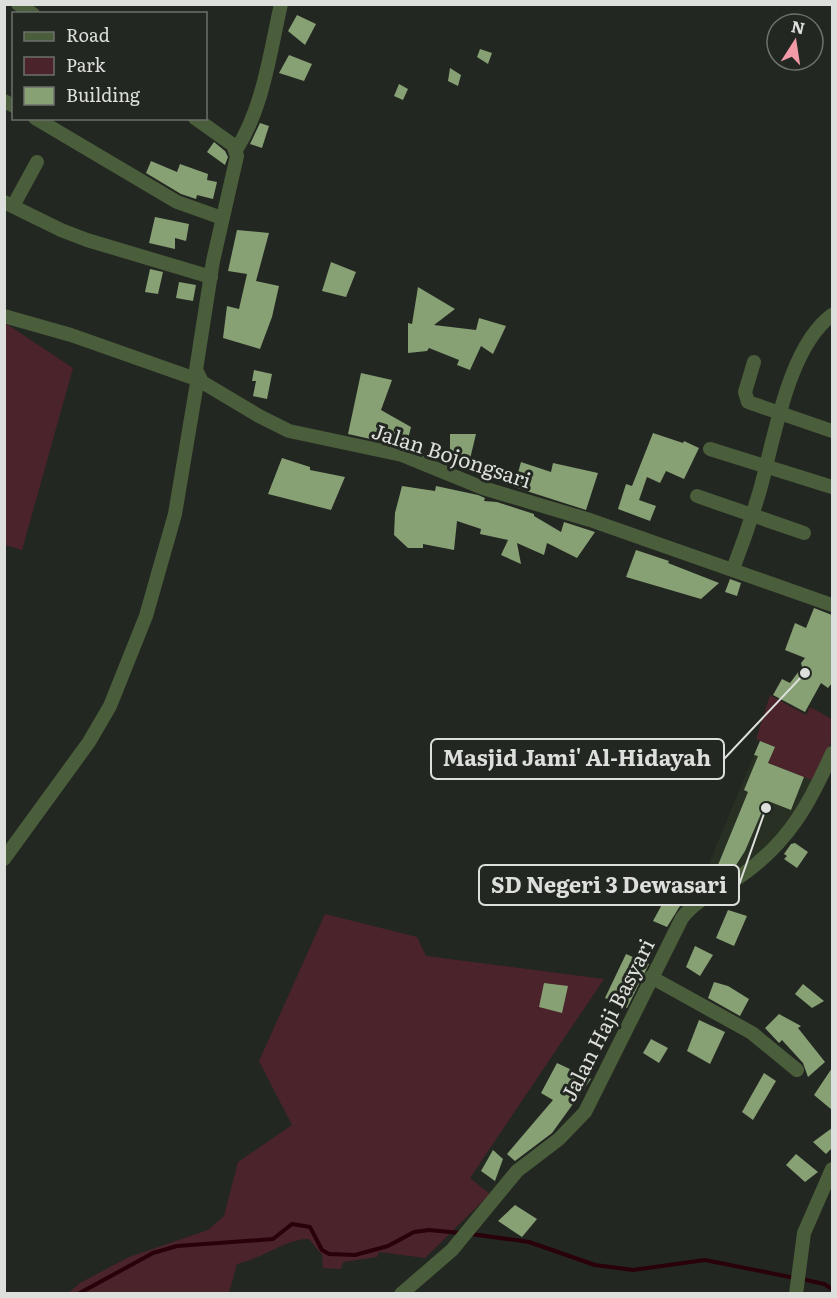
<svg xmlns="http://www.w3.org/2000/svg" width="837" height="1298" font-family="Literata,serif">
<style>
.built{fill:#282f23}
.green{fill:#4b232a}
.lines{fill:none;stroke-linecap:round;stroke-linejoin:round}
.stream{stroke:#29010b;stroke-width:4}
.building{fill:#87a074}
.street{stroke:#4b5e3c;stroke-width:14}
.labels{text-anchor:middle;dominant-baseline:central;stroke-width:6;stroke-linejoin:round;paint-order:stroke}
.street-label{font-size:21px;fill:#dcdfdb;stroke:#232721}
.leader{fill:none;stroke:#dcdfdb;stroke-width:2}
.callout-dot{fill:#dcdfdb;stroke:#232721;stroke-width:2}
.callout{fill:#232721;stroke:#dcdfdb;stroke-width:2}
.callout-label{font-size:22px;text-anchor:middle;font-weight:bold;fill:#dcdfdb}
</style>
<rect width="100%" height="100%" fill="#232721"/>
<path class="built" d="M760 741 821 766 788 828 736 874 709 863Z"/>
<g class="green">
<path d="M5 323 73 368 22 550 5 545Z"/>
<path d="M770 695 806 715 810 707 832 719V740L814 781 768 763 775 747 756 739Z"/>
<path d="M325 914 417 937 426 956 604 979 470 1178 490 1194 425 1258 379 1252 377 1257 343 1262 341 1269 323 1268 322 1255 309 1239C288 1238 261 1259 237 1264L229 1293 67 1294 80 1283 129 1257 208 1230 224 1216 238 1162 292 1125 259 1061Z"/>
</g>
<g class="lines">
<g class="stream">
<path d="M471 1234 529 1242 595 1265 633 1270 705 1260 795 1278"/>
<path d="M802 1279 824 1284 832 1289"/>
<path d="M78 1294 153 1253 177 1246 273 1239 292 1224 310 1227 322 1250 329 1254 355 1255 388 1246 414 1232 429 1230 461 1233"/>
</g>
</g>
<g class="building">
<path d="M297 15 316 24 305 45 288 31Z"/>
<path d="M480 49 492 53 488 64 477 57Z"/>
<path d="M289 55 312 64 304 81 279 73Z"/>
<path d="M450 68 461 75 458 86 448 81Z"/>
<path d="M399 84 408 89 403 100 394 96Z"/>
<path d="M260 123 269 126 262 148 250 144Z"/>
<path d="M214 142 225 151 228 157 225 165 207 152Z"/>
<path d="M151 161 177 172 180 164 208 174 207 180 217 182 213 199 197 195 196 199 181 194 146 173Z"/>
<path d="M155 217 189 224 186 241 175 238V249L149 243Z"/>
<path d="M237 230 269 233 256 281 279 286 272 317 260 349 223 338 227 306 239 309 247 274 228 271Z"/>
<path d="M331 262 356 272 346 297 322 291Z"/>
<path d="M150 269 163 272 158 294 145 292Z"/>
<path d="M179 282 196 285 193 301 176 298Z"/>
<path d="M418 287 455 309 434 325 476 330 479 318 506 326 493 354 481 346 470 370 457 365 459 360 429 348 427 351 408 353V323L412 324Z"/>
<path d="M254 370 272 374 267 399 253 396 256 381H252Z"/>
<path d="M361 373 392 380 381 410 411 427 406 447 348 434Z"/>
<path d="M653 433 683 443 684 441 699 448 684 479 666 471 660 483 647 477 639 500 656 506 650 521 618 509 626 484 632 486Z"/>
<path d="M450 434H476L469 463 450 465Z"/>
<path d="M282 458 310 467V470L345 477 331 510 268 494Z"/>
<path d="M521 462 551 472 553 463 598 473 586 510 514 487Z"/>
<path d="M402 486 435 491 436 486 478 495 485 498 484 501 497 502 534 514V516L561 532 564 522 595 532 577 558 547 543 544 555 517 543 521 564 501 555 508 540 480 534 481 529 457 521 454 550 423 544V548H408L394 535 395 513Z"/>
<path d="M636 550 669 561 668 563 719 583 701 599 626 577Z"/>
<path d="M730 579 741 583 737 596 725 592Z"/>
<path d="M814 608 832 615V683L828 688 821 683 805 712 773 695 782 679 790 683 802 667 801 663 805 658 785 650 795 623 806 628Z"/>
<path d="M760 741 775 747 768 763 804 777 791 810 768 801 766 802 745 851 733 870 718 865 748 792 744 790 758 756 754 755Z"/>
<path d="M795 843 808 852 797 868 784 859 787 856 784 854 791 844Z"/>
<path d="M665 899 680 906 667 927 653 921Z"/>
<path d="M728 910 747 916 734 946 716 938Z"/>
<path d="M695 946 713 955 700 976 686 967Z"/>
<path d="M626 954 649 964 627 1008 605 998Z"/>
<path d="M714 982 728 986 749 999 740 1016 708 998Z"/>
<path d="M544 983 568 986 562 1013 539 1007Z"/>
<path d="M803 984 824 1001 812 1008 795 994Z"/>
<path d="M779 1014 801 1026 798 1028 825 1062 808 1077 803 1063 782 1040 779 1043 765 1028Z"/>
<path d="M699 1020 725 1032 710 1064 687 1051Z"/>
<path d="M651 1039 668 1048 659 1063 643 1053Z"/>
<path d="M557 1063 591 1079 552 1133 515 1161 507 1154 553 1100 541 1093Z"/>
<path d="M832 1068V1110L814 1095Z"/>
<path d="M764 1073 776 1081 753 1120 742 1112Z"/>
<path d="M832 1128V1148L826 1154 813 1142Z"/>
<path d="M493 1150 503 1159 495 1181 481 1171Z"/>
<path d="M796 1154 818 1172 805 1182 786 1165Z"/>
<path d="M515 1205 537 1219 522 1237 498 1221Z"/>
</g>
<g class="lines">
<g class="street">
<path d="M18 4 33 14"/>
<path d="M4 101 14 106"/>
<path d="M35 118 177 202 222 218"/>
<path d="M195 118 233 145 237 156 213 261 196 370 202 382 259 416 289 431 402 455 483 488 590 520 832 605"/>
<path d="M236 150C263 108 270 53 281 4"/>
<path d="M4 202 61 230 87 240 211 277"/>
<path d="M13 206 37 162"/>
<path d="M4 316 71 335 196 379"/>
<path d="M754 362 745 392 748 402 832 431"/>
<path d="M710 449 832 487"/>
<path d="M697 496 804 533"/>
<path d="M733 569C743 543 752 517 760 490 774 440 788 347 832 315"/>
<path d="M4 859 89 742 110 706 146 616 175 514 198 377"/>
<path d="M651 977 752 1033 797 1070"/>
<path d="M401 1294 452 1250 517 1171 559 1139 585 1112 682 918C697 898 722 889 742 875 789 842 810 803 832 753"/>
<path d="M796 1294 804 1233 832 1169"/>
</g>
</g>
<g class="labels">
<g class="street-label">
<text transform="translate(452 454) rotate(18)">Jalan Bojongsari</text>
<text transform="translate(606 1019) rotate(-63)">Jalan Haji Basyari</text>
</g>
</g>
<path class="leader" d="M805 673L724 759M766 808L739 885"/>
<g class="callout-dot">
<circle cx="805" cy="673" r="6"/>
<circle cx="766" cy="808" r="6"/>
</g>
<g class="callout">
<rect x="431" y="739" width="293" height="40" rx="6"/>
<rect x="479" y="865" width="260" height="40" rx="6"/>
</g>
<g class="callout-label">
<text x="577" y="766">Masjid Jami' Al-Hidayah</text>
<text x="609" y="893">SD Negeri 3 Dewasari</text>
</g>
<rect width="837" height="1298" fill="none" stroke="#dcdfdb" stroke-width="12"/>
<rect x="12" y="12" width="195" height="108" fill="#232721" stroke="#6d716b" stroke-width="1.5"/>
<rect x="24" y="32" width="30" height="9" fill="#4b5e3c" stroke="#6d716b" stroke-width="1.5"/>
<text x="66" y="42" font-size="18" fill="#dcdfdb">Road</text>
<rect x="24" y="57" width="30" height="18" fill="#4b232a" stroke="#6d716b" stroke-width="1.5"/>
<text x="66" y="72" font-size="18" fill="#dcdfdb">Park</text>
<rect x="24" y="87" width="30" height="18" fill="#87a074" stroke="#6d716b" stroke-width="1.5"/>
<text x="66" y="102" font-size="18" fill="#dcdfdb">Building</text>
<g transform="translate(795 42) rotate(12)"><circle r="28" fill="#232721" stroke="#6d716b" stroke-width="1.5"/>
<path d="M0-4.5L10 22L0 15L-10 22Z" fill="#f39aa8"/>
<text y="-9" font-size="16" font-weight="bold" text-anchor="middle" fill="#dcdfdb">N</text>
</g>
</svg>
